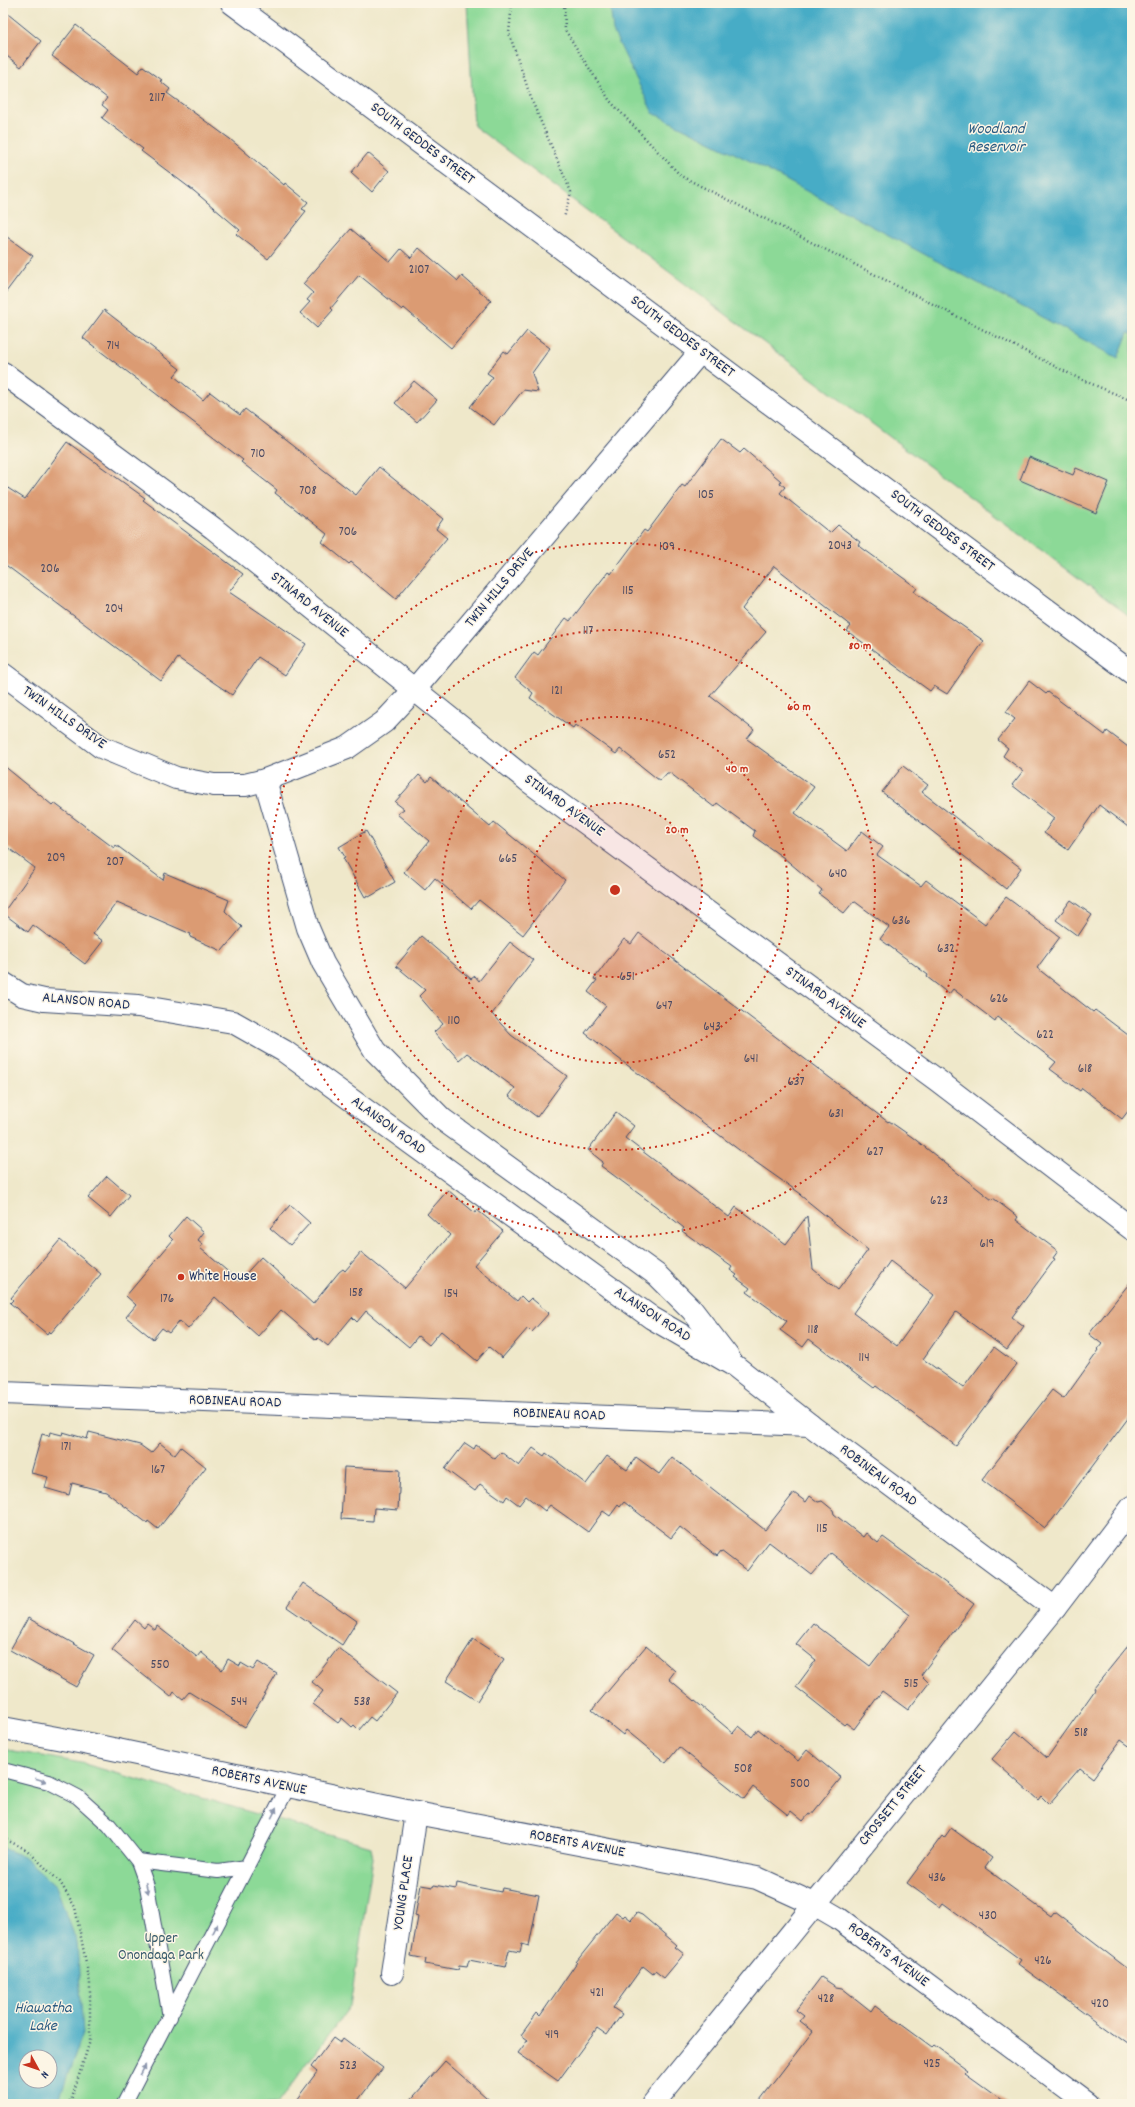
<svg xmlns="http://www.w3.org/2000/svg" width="1135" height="2107" font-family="Dekko,sans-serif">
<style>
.green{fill:#8cd997;stroke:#54847a;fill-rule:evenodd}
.water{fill:#46acc6;stroke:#306e92;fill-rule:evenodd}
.building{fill:#db9b73;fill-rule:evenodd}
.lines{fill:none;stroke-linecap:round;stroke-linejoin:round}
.service-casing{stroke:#3b4b6e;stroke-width:16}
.minor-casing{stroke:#3b4b6e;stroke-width:24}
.secondary-casing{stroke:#3b4b6e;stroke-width:24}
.path{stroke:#3b4b6e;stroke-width:2.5;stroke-dasharray:1 3;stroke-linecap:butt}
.service{stroke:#fff;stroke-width:14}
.minor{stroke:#fff;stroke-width:22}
.secondary{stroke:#fff;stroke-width:22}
.oneway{fill:#8d97ae}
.ring{fill:none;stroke:#c8321e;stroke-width:2;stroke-dasharray:2 4}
.poi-dot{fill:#c8321e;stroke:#fcf5e5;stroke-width:1.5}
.labels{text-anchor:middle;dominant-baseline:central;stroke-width:3;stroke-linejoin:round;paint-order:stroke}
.number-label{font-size:13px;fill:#4b4a63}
.street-label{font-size:15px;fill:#1b2f5e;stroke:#fcf5e5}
.poi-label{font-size:15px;fill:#1b2f5e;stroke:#fcf5e5;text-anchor:start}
.park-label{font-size:15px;fill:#375a6c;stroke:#fcf5e5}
.water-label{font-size:16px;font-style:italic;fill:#2a5b82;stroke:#fcf5e5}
.centre{fill:#c8321e;stroke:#fcf5e5;stroke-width:2}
.ring-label{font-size:12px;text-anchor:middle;font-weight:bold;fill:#c8321e;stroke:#fcf5e5;stroke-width:3;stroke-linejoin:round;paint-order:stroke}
</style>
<rect width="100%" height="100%" fill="#fcf5e5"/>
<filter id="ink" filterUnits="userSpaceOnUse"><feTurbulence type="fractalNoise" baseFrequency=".025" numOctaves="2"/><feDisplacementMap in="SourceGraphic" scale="8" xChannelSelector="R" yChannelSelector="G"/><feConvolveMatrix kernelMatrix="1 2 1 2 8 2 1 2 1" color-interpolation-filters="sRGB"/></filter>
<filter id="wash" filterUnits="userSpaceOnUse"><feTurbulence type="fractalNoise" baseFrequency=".012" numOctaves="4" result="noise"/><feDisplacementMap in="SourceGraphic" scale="16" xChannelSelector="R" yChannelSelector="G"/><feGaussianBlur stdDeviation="0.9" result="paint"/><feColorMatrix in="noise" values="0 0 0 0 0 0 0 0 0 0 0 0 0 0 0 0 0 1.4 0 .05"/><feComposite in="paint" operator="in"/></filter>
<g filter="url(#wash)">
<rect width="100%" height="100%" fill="#efe8ca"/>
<g class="green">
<path d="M467 3H1132V618L474 126Z"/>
<path d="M3 1749 81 1763 371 1847 373 1858 350 2006 277 2104H3ZM26 2057H50V2081H26Z"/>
</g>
<g class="water">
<path d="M610 3H1132V334L1128 333 1118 358 754 163 653 113 613 31Z"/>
<path d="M3 1848 23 1856 56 1886 77 1943 83 2033 57 2104H3ZM26 2057H50V2081H26Z"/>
</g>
<g id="blocks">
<g class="building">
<path d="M3 10 41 41 21 67 3 53Z"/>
<path d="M76 25 138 73 143 66 162 80 160 81 170 89 167 93 230 139 284 185 285 183 308 202 302 209 306 211 268 259 236 234 240 230 194 191 141 151 143 149 102 118 108 110 102 105 107 98 52 56Z"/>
<path d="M368 153 389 171 372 192 351 173Z"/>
<path d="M351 229 390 262 401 249 411 258 419 248 458 281 462 276 491 301 451 348 404 308 402 310 359 275 331 308 333 310 317 328 300 313 310 302 307 300 313 293 303 284Z"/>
<path d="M3 234 33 256 3 296Z"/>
<path d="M104 310 180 369 174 376 203 400 210 392 240 415 245 409 356 495 379 467 443 519 436 529 447 538 396 599 351 562 349 564 322 542 327 534 275 493 277 490 241 462 243 460 83 338Z"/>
<path d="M527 331 550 348 532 373 538 392 523 390 502 417 501 416 494 425 470 407 493 377 487 373 504 351 508 354Z"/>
<path d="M414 381 437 400 417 422 395 403Z"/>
<path d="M721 439 740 453 744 449 781 481 780 483 785 487 780 493 830 533 838 525 860 542 858 545 917 588 914 592 984 641 947 694 934 686 930 691 847 631 851 626 774 566 742 609 766 632 710 696 754 730 747 739 814 787 795 813 847 851 862 831 883 847 877 855 921 886 926 880 985 924 1006 897 1060 937 1037 968 1093 1012 1095 1010 1132 1038V1106L1122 1119 1082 1088 1080 1091 1050 1069 1056 1062 997 1017 995 1021 953 989 949 994 927 977 928 975 880 939 889 927 854 901 844 913 819 894 822 890 784 858 753 836 755 831 717 803 714 807 670 773H667L660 781 620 749 616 754 579 727 575 725 573 728 530 698 533 693 515 678 534 652 538 655 566 618 570 621 608 572 611 574 644 530 647 532 682 485 685 487Z"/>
<path d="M67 442 145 498 143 500 243 574 229 592 306 644 285 675 258 657 232 695 178 658 161 681 3 563V485L25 499Z"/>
<path d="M1029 457 1073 475 1076 468 1109 482 1096 513 1020 480Z"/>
<path d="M1029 681 1046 694 1048 692 1105 735 1107 731 1132 750V830L1099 805 1068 850 1044 833 1054 818 1012 785 1023 771 1003 756 1008 748 998 740 1015 719 1006 712Z"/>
<path d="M3 765 52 805 54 803 114 848 116 845 163 880 165 873 229 900 225 911 242 927 222 951 190 937 191 934 117 902 93 934 103 941 85 964 33 925 28 932 3 913 35 868 3 844Z"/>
<path d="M903 766 928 785 922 792 1021 868 1006 889 882 792Z"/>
<path d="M419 775 427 782 431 777 490 827 494 822 565 880 523 935 479 900 471 909 435 878 425 890 404 872 429 841 397 814 404 809 395 802Z"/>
<path d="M366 831 395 882 369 897 368 895 365 897 343 858 345 857 339 847Z"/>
<path d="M1071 900 1092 915 1078 936 1056 920Z"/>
<path d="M639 933 888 1122 889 1121 912 1137 992 1200 993 1198 1018 1217 1016 1220 1058 1251 1053 1258 1055 1259 1012 1317 1024 1326 1007 1350 956 1312 923 1359 963 1388 994 1347 1017 1364 956 1446 876 1386 874 1388 809 1339 803 1347 780 1330 787 1321 747 1292 750 1288 735 1277 737 1275 730 1270 732 1267 682 1231 684 1228 665 1213 601 1166 603 1162 588 1150 616 1112 634 1126 625 1138 729 1217 736 1207 786 1244 807 1216 813 1269 838 1290 868 1250 800 1195 801 1194 747 1156 585 1033 606 1006 588 992 597 980 594 979 624 939 631 944ZM890 1261 934 1295 897 1346 853 1313Z"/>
<path d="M421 936 471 979 475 976 479 981 510 942 533 960 492 1014 511 1035 567 1076 537 1117 509 1096 515 1088 467 1053 459 1060 434 1032 443 1024 419 996 425 990 396 966Z"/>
<path d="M107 1176 129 1195 111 1217 88 1198Z"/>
<path d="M448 1190 475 1213 477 1210 503 1231 474 1265 517 1301 521 1296 527 1302 531 1298 549 1313 532 1332 528 1328 502 1358 489 1347 477 1361 441 1331 429 1345 418 1336 409 1347 366 1311 357 1322 352 1317 328 1346 318 1338 316 1340 281 1310 258 1336 215 1297 188 1329 179 1321 169 1333 162 1328 153 1339 126 1317 136 1305 126 1296 173 1240 169 1236 186 1216 204 1232 198 1240 203 1244 200 1248 239 1281 261 1257 313 1304 339 1272 343 1269 345 1271 361 1252 405 1288 450 1235 427 1214Z"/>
<path d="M290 1205 310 1223 290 1245 270 1228Z"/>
<path d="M60 1240 101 1274 51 1333 49 1331 47 1334 10 1303 13 1300 11 1298Z"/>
<path d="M1132 1280V1413L1053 1519 1045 1528 982 1480 1052 1390 1064 1399 1099 1350 1098 1349 1102 1344 1089 1334Z"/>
<path d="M50 1432 62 1435 63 1432 87 1439 89 1432 140 1445 151 1453 160 1443 175 1455 181 1447 206 1467 158 1529 148 1521 147 1523 106 1492 72 1483 69 1495 45 1488 48 1477 31 1473 42 1434 49 1436Z"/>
<path d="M465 1443 474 1449 476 1445 495 1459 501 1452 519 1466 533 1448 544 1456 546 1453 586 1484 607 1456 627 1470 636 1457 659 1474 672 1457 765 1530 794 1493 806 1502 810 1496 818 1502 822 1501 833 1510 834 1514 863 1537 866 1533 878 1543 883 1537 974 1604 921 1675 929 1683 908 1710 882 1691 854 1729 846 1723 844 1725 796 1687 816 1660 796 1644 813 1623 870 1666 910 1615 831 1553 812 1575 769 1542 747 1571 721 1551 717 1556 680 1527 671 1538 624 1502 620 1507 618 1505 610 1516 603 1511 588 1532 550 1505 545 1511 526 1496 519 1505 507 1496 504 1501 480 1484 475 1491 445 1469Z"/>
<path d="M344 1467 400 1470 398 1510 374 1508 373 1521 341 1519Z"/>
<path d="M303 1583 357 1621 342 1645 287 1607Z"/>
<path d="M28 1618 94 1655 76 1687 10 1650Z"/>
<path d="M135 1620 144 1628 147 1624 155 1630 157 1626 197 1657 201 1652 222 1670 228 1659 240 1666 241 1663 253 1670 258 1662 277 1674 245 1727 189 1692 183 1699 174 1692 171 1697 112 1650Z"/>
<path d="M473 1639 504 1659 477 1701 446 1681Z"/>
<path d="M1132 1641V1748L1121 1740 1093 1778 1080 1768 1049 1804 1041 1796 1038 1800 992 1759 1016 1731 1047 1758 1095 1690 1094 1688Z"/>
<path d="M646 1646 675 1671 669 1679 733 1733 739 1726 752 1737 758 1729 798 1761 807 1750 841 1778 811 1815 809 1814 803 1821 791 1811 788 1815 753 1787 744 1799 679 1747 666 1763 626 1730 623 1735 592 1710Z"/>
<path d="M338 1648 397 1693 375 1721 370 1717 359 1730 354 1725 352 1727 342 1718 338 1723 313 1704 323 1691 312 1682Z"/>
<path d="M951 1828 992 1858 985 1868 1051 1916 1054 1912 1132 1972V2047L1018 1964 1021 1960 943 1903 940 1907 907 1883 942 1836 944 1838Z"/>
<path d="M457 1883 501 1892 502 1888 539 1895 529 1946 522 1944 520 1952 509 1950 505 1967 469 1960 467 1967 459 1966 458 1970 425 1964 426 1959 411 1956 418 1917 415 1916 421 1885 433 1887 434 1885 456 1889Z"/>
<path d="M616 1912 623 1917 625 1915 631 1920 637 1913 642 1915 677 1945 675 1947 684 1954 664 1978 655 1971 653 1974 643 1966 613 2008 622 2014 607 2035 597 2028 558 2081 518 2053 528 2040 521 2035 537 2013 540 2016 577 1962H576Z"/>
<path d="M821 1977 836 1987 842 1988 871 2011 875 2005 932 2047 934 2045 968 2070 965 2073 1008 2104H757L813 2031 800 2021 804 2016 796 2010Z"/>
<path d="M333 2038 340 2043 343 2038 383 2068 355 2104H293L317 2072 311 2067Z"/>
<path d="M445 2061 494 2104H407Z"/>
</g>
</g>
</g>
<g filter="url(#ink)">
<use href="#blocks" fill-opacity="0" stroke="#3b4b6e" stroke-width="1"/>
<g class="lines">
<g class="service-casing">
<g id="service">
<path d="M3 1770 49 1782 78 1797 109 1825 138 1861 147 1886 170 2017"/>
<path d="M138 1861 218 1871 247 1867"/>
<path d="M124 2104 288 1787"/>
</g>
</g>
<g class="minor-casing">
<g id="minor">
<path d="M3 373 213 528 527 780 937 1080 1132 1229"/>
<path d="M3 674 101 747 176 778 214 785H245L265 780 347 748 384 722 415 689 701 351"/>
<path d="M265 780 308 928 323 963 375 1051 442 1119 657 1275 692 1310 729 1358"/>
<path d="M3 983 22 995 44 1000 138 1006 233 1022 284 1051 652 1318 735 1366 810 1425"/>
<path d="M3 1393 810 1425 1055 1608"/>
<path d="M3 1728 89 1744 416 1813 757 1878 814 1904 838 1918 1088 2104"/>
<path d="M392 1973 416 1813"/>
<path d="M653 2104 1055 1608 1132 1507"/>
</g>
</g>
<g class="secondary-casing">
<path id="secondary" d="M232 3 1132 673"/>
</g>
<g class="path">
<path d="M512 3 509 33 532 101 571 192 564 218"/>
<path d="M564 3 565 30 610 101 681 176 1078 378 1132 401"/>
<path d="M3 1838 27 1850 60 1882 75 1907 90 1983V2041L72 2097 68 2104"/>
</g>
<use href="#service" class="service"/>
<use href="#minor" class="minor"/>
<use href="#secondary" class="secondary"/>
</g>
<defs><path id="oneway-solid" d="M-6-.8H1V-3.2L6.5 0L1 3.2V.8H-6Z"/></defs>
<g class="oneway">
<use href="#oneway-solid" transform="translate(41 1780) rotate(17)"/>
<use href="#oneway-solid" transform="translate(274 1813) rotate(-63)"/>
<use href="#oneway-solid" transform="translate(147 1888) rotate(76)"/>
<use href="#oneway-solid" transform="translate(215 1929) rotate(-63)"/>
<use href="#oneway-solid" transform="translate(143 2070) rotate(-62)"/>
</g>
</g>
<circle cx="615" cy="890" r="87" fill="#c8321e" fill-opacity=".12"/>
<g class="ring">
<circle cx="615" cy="890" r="87"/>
<circle cx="615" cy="890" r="173"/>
<circle cx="615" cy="890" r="260"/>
<circle cx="615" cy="890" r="347"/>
</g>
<circle class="poi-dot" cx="181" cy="1277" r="4"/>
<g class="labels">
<g class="number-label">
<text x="157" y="98">2117</text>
<text x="419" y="270">2107</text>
<text x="113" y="346">714</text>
<text x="258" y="454">710</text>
<text x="308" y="491">708</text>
<text x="706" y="495">105</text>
<text x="348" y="532">706</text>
<text x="840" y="546">2043</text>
<text x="667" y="547">109</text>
<text x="50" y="569">206</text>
<text x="628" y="591">115</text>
<text x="114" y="609">204</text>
<text x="588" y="631">117</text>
<text x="557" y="691">121</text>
<text x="667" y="755">652</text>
<text x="56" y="858">209</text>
<text x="508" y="859">665</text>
<text x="115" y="862">207</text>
<text x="838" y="874">640</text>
<text x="901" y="921">636</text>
<text x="946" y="949">632</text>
<text x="627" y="977">651</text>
<text x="999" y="999">626</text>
<text x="664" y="1006">647</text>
<text x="454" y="1021">110</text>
<text x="712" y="1027">643</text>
<text x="1045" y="1035">622</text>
<text x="751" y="1059">641</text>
<text x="1085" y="1069">618</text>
<text x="796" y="1082">637</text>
<text x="836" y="1114">631</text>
<text x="875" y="1152">627</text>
<text x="939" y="1201">623</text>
<text x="987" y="1244">619</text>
<text x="356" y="1293">158</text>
<text x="451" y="1294">154</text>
<text x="167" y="1299">176</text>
<text x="813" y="1330">118</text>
<text x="864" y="1358">114</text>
<text x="66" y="1447">171</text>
<text x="158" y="1470">167</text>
<text x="822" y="1529">115</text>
<text x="160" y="1665">550</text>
<text x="911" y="1684">515</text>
<text x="239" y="1702">544</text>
<text x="362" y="1702">538</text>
<text x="1081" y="1733">518</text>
<text x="743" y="1769">508</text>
<text x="800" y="1784">500</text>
<text x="937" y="1878">436</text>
<text x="988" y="1916">430</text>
<text x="1043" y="1961">426</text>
<text x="597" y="1993">421</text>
<text x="826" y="1999">428</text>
<text x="1100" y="2004">420</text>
<text x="552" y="2035">419</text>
<text x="932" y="2064">425</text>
<text x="348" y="2066">523</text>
</g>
<g class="street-label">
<text transform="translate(422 144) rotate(37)">SOUTH GEDDES STREET</text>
<text transform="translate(682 337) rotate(37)">SOUTH GEDDES STREET</text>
<text transform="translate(942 531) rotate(37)">SOUTH GEDDES STREET</text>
<text transform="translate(500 588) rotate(-50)">TWIN HILLS DRIVE</text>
<text transform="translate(309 605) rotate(39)">STINARD AVENUE</text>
<text transform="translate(64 718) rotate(35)">TWIN HILLS DRIVE</text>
<text transform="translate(564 806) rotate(36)">STINARD AVENUE</text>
<text transform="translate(825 998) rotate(36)">STINARD AVENUE</text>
<text transform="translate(86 1002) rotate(5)">ALANSON ROAD</text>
<text transform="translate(388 1126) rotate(36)">ALANSON ROAD</text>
<text transform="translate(652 1315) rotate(33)">ALANSON ROAD</text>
<text transform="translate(235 1402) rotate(2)">ROBINEAU ROAD</text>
<text transform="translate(559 1415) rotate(2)">ROBINEAU ROAD</text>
<text transform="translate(878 1476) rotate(37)">ROBINEAU ROAD</text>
<text transform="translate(259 1781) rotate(12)">ROBERTS AVENUE</text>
<text transform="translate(893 1806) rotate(-51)">CROSSETT STREET</text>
<text transform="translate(577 1844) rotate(11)">ROBERTS AVENUE</text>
<text transform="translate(404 1893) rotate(-82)">YOUNG PLACE</text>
<text transform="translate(888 1955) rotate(37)">ROBERTS AVENUE</text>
</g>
<g class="poi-label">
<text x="189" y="1277">White House</text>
</g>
<g class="park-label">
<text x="161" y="1939">Upper<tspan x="161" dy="17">Onondaga Park</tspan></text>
</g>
<g class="water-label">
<text x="996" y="129">Woodland<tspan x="996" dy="18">Reservoir</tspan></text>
<text x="43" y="2008">Hiawatha<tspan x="43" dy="18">Lake</tspan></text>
</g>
</g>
<circle cx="615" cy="890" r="6" class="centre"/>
<g class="ring-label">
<text x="860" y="649">80 m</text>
<text x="799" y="710">60 m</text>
<text x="737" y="772">40 m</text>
<text x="677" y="833">20 m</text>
</g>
<rect width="1135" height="2107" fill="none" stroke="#fcf5e5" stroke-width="16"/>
<g transform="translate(38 2069) rotate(130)"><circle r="19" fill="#fcf5e5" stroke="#a2a6af"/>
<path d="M0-3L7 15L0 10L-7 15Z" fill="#c8321e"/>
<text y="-6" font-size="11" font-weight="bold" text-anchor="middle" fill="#1b2f5e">N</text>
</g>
</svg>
